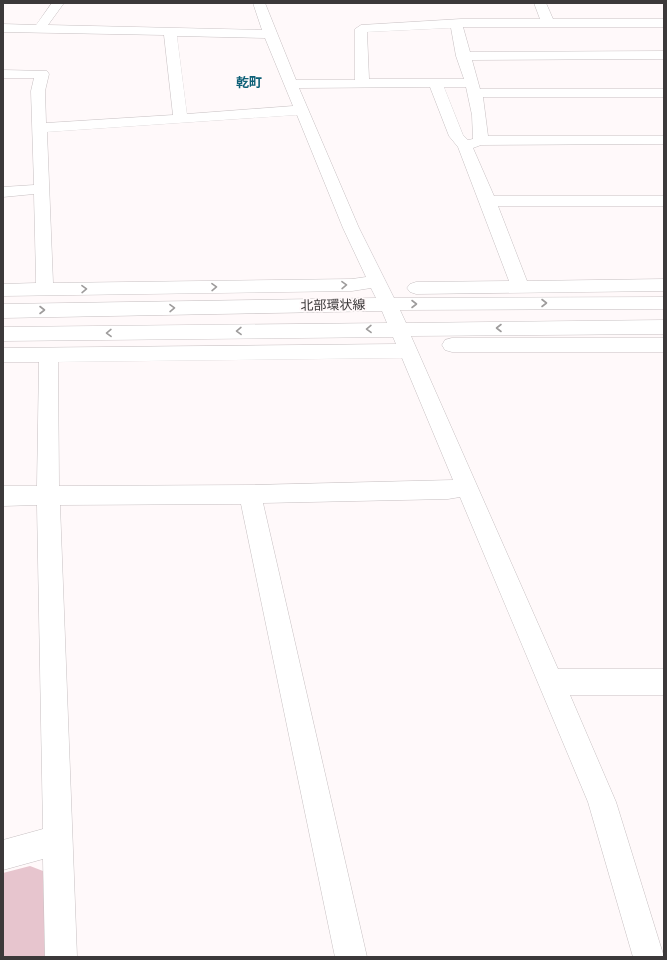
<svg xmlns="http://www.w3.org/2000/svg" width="667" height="960" font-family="Rubik,'Noto Sans JP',sans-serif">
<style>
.green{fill:#e7c5ce}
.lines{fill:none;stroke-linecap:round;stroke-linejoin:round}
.minor-casing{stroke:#c7c0c2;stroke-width:1}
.minor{fill:#fff;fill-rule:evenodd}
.oneway{stroke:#9e9c9c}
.labels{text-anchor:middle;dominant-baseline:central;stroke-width:3.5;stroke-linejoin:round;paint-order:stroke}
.far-quarter-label{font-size:13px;font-weight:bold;fill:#0f6077;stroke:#fff9fa}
.street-label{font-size:13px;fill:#3c393a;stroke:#fff9fa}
</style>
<rect width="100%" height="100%" fill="#fff9fa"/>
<path class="green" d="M30 866 43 871 46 957H3V873Z"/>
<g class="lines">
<g class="minor-casing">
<g id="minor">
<path d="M52 3H64L48 25 262 30 253 3H265L296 80H355V29L361 25 461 19H540L534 3H546L553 19H664V27H463L470 52 664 51V59L472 60 480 89H664V97H483L488 136H664V144L481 145 473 148 494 196H664V206H498L527 281 664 279V291L416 294 410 292 407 288 410 284 416 282 509 281 458 147 449 136 430 87 299 88 359 228 394 298 664 297V309L400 310 406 323 664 320V334L411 336 558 669H664V695H570L616 802 664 957H633L588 802 460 497 448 499 263 503 367 957H335L241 504 60 505 77 957H45L43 859 3 870V840L43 829 37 505 3 506V486H37L39 362H3V348L396 344 393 337 3 341V327L387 323 382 311 3 318V304L376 298 371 288 352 291 3 296V284L36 283V278L34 194 3 197V187L34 185 31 91 34 78H3V70L47 71 49 74 45 91 46 123 173 115 164 35 3 32V24L36 25ZM451 28 456 56 464 79H369L367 32ZM177 36 265 38 293 106 187 114ZM444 87H466L472 115 473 139 468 140 463 135ZM297 115 343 228 366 277 352 279 53 283 47 132ZM402 358 453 480 250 485 59 486 58 362Z"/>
<path d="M452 338H664V352H452L445 350 442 345 445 340Z"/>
</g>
</g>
<use href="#minor" class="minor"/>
</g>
<defs><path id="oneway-chevron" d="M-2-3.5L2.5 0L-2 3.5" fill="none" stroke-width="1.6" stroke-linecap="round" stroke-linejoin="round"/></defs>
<g class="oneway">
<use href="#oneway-chevron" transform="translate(344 285) rotate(-1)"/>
<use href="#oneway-chevron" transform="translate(214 287) rotate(-1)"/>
<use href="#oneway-chevron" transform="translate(84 289) rotate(-1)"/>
<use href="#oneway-chevron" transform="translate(544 303)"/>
<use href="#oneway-chevron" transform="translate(414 304)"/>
<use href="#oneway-chevron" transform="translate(172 308) rotate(-1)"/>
<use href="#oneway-chevron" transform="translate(42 310)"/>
<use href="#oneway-chevron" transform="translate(499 328) rotate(180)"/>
<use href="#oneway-chevron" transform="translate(369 329) rotate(179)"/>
<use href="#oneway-chevron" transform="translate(239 331) rotate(179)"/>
<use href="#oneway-chevron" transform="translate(109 333) rotate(179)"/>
</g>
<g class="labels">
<g class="far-quarter-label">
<text x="249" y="82">乾町</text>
</g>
<g class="street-label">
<text transform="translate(333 305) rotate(-1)">北部環状線</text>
</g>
</g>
<rect width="667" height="960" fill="none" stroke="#3c393a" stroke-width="8"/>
</svg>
